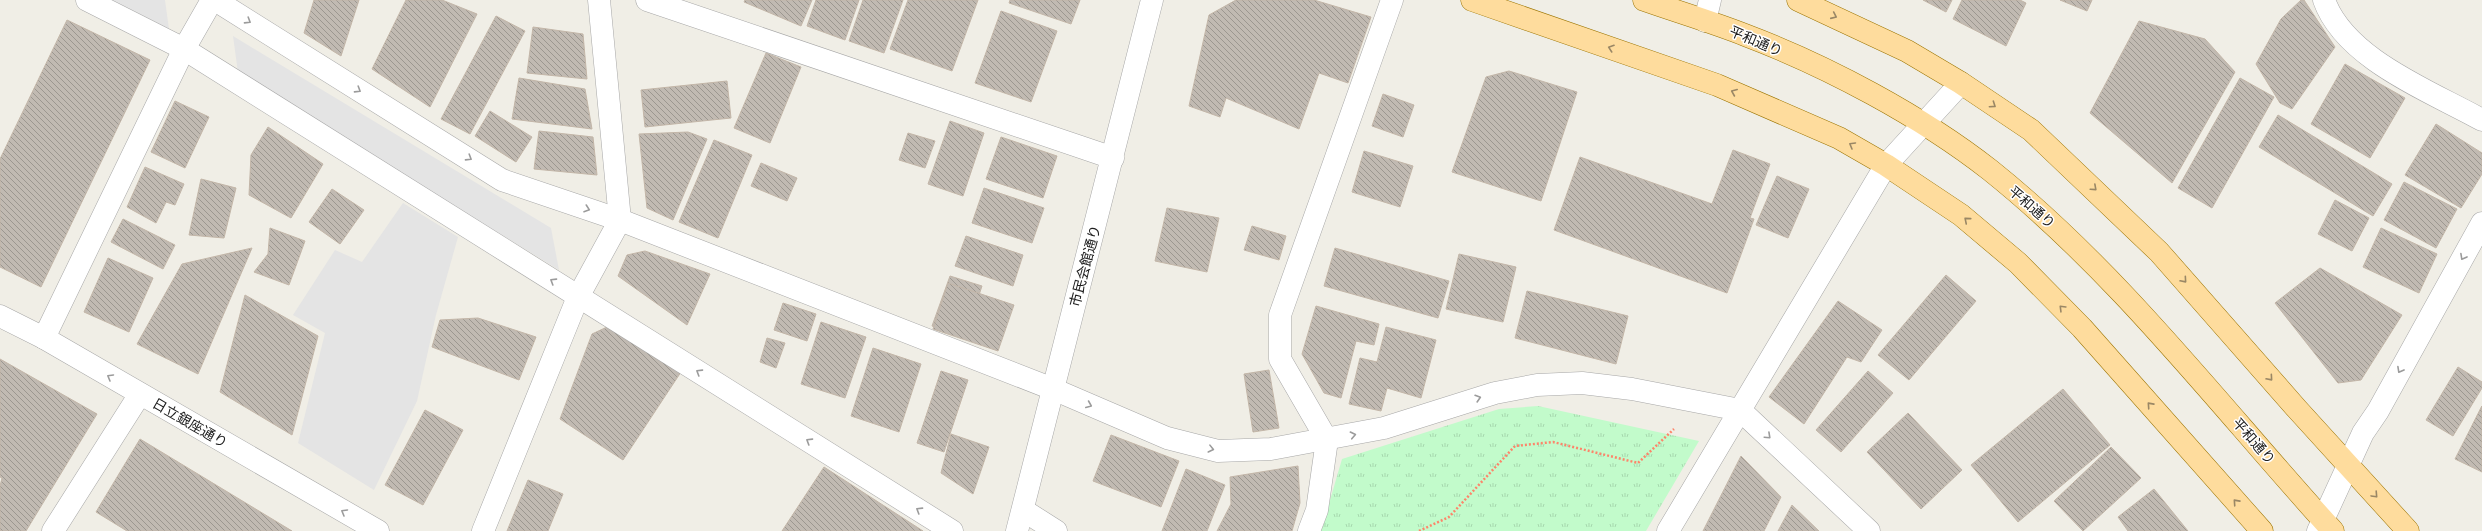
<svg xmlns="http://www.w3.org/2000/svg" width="2482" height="531" font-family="'DejaVu Sans','Noto Sans JP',sans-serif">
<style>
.park{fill:url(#park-tufts)}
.parking{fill:#e4e4e4}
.building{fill:url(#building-back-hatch);stroke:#c3b6a8}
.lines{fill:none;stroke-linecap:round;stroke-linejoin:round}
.minor-casing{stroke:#a7a7a7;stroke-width:23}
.major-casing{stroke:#9b7400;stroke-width:23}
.path{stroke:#fd856a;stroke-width:2.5;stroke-dasharray:2 2;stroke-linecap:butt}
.minor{stroke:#fff;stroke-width:22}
.major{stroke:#fedc9d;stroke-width:22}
.oneway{stroke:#9a8765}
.oneway2{stroke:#9b9b9b}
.labels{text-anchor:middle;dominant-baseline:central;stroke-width:3;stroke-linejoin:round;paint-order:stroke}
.street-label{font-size:14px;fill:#202020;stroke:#fff}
</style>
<defs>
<pattern id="park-tufts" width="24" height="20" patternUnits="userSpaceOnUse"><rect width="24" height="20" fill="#c2fbcb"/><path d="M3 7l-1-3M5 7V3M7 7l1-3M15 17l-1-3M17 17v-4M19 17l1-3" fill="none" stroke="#a6d7ae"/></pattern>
<pattern id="building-back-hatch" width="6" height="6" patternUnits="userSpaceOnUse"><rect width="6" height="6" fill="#c1bab2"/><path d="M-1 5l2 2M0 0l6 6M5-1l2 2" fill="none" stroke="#9c9790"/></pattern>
</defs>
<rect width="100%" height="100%" fill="#f0eee6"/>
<path class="park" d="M1538 406 1699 441 1646 531H1321L1342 459 1499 409Z"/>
<g class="parking">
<path d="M111 0H165L169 29Z"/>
<path d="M233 36 551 228 559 270 238 73Z"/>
<path d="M403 203 458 237 436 315 417 401 374 490 298 443 325 333 293 315 335 250 362 262Z"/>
</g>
<g class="building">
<path d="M314 0H359L341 56 304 33Z"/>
<path d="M406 0H442L477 14 430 107 372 69Z"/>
<path d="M745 0H812L801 26 744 2Z"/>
<path d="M816 0H859L845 40 807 26Z"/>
<path d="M863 0H903L884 53 849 41Z"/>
<path d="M908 0H978L952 71 890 49Z"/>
<path d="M1010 0H1080L1071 24 1009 3Z"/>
<path d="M1236 0H1314L1371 17 1348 83 1319 73 1299 129 1226 98 1220 117 1189 106 1209 15Z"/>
<path d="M1923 0H1952L1946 12Z"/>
<path d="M1962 0H2020L2026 3 2006 46 1953 19Z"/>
<path d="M2060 0H2092L2087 11Z"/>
<path d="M2301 0H2304L2335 47 2292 109 2280 103 2256 64 2281 19Z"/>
<path d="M1001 11 1057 31 1031 102 975 83Z"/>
<path d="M496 16 525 31 470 134 441 119Z"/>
<path d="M67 20 150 60 41 287 0 267V159Z"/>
<path d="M2139 21 2205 39 2235 72 2172 183 2090 113Z"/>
<path d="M533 27 583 34 587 79 527 73Z"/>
<path d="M766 53 801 67 770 143 734 128Z"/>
<path d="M2345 64 2405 98 2370 158 2311 124Z"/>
<path d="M1509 71 1577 92 1541 201 1452 172 1486 77Z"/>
<path d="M519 78 585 89 592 129 512 119Z"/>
<path d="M2240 78 2274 97 2212 208 2178 188Z"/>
<path d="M727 81 731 118 645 127 641 90Z"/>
<path d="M1383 94 1414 105 1403 137 1372 126Z"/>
<path d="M175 101 209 117 185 168 151 152Z"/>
<path d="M490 111 532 137 516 162 475 136Z"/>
<path d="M2278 115 2392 184 2373 216 2259 147Z"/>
<path d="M950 121 984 133 963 196 928 184Z"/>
<path d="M2436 124 2482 153V174L2461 208 2405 175Z"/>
<path d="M268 127 323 164 291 218 249 195 251 155Z"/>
<path d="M539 131 593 137 597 175 534 169Z"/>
<path d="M688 132 707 139 673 220 647 208 639 134Z"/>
<path d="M908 133 935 141 925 168 899 160Z"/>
<path d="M1001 137 1057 156 1043 198 986 179Z"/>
<path d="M714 140 752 155 718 238 679 222Z"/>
<path d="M1733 150 1770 164 1750 218 1754 219 1727 293 1554 230 1580 157 1712 204Z"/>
<path d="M1364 151 1413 166 1400 207 1352 192Z"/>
<path d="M761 163 797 178 787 201 751 186Z"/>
<path d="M145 167 184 184 175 205 166 202 156 223 127 207Z"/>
<path d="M1777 176 1809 189 1788 238 1756 225Z"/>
<path d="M201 179 236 188 224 238 189 235Z"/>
<path d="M2404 182 2457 209 2436 248 2384 220Z"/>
<path d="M984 188 1044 208 1032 243 972 223Z"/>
<path d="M332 189 364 210 340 244 309 222Z"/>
<path d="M2335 200 2369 218 2352 251 2318 234Z"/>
<path d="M1167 208 1219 218 1207 272 1155 261Z"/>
<path d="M123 219 175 245 163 269 111 242Z"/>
<path d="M1252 226 1286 236 1279 260 1244 250Z"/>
<path d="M270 228 305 241 289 285 254 272 268 254Z"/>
<path d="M2381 228 2437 254 2419 293 2363 267Z"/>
<path d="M966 236 1023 255 1013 286 955 266Z"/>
<path d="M252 248 198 374 137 344 182 264Z"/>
<path d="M1335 248 1449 281 1438 318 1324 286Z"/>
<path d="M645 251 710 274 687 325 618 276 627 255Z"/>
<path d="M1459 254 1516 267 1503 322 1446 309Z"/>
<path d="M108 258 153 278 129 332 84 312Z"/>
<path d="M2320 268 2402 315 2361 380 2338 383 2275 303Z"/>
<path d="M1946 275 1976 301 1909 380 1878 355Z"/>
<path d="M950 276 982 286 965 337 932 326Z"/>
<path d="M948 283 1014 305 998 351 933 329Z"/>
<path d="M1527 291 1628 316 1616 364 1515 338Z"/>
<path d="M245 295 318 336 292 435 220 392Z"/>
<path d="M1838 301 1882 330 1861 362 1847 357 1804 424 1769 397Z"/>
<path d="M783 303 816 314 807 341 774 330Z"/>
<path d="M1316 306 1379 324 1374 345 1356 341 1341 398 1324 393 1302 354Z"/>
<path d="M478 318 536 337 519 380 432 347 440 320Z"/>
<path d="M821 322 866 337 845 398 801 384Z"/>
<path d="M607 327 681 372 623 460 560 419 592 334Z"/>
<path d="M1386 327 1436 340 1421 398 1387 388 1381 411 1349 404 1360 358 1377 362Z"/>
<path d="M767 338 785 343 776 368 760 362Z"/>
<path d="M873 348 921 364 899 432 851 416Z"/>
<path d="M0 359 97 414 26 531H0V486L2 478 0 477Z"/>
<path d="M2458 367 2482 382V388L2453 436 2426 420Z"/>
<path d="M1269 370 1279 428 1253 432 1244 374Z"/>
<path d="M941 371 968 380 944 452 917 443Z"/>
<path d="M1868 371 1893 393 1841 452 1816 430Z"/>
<path d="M2063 389 2110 445 2018 522 1971 465Z"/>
<path d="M2482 406V431L2472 426Z"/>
<path d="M2482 406V472L2455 459Z"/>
<path d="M425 410 463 430 423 505 385 485Z"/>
<path d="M1908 413 1962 470 1921 509 1867 452Z"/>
<path d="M951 434 989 447 973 494 941 473Z"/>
<path d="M1111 435 1179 461 1161 507 1093 481Z"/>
<path d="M140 439 292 531H127L96 512Z"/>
<path d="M2111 447 2141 478 2083 531 2054 501Z"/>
<path d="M1741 456 1781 497 1764 531H1703Z"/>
<path d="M1298 466 1300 503 1292 531H1217L1231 504 1230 477Z"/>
<path d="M824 467 923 531H782Z"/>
<path d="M1186 469 1225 485 1207 531H1162Z"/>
<path d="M528 480 563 494 548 531H507Z"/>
<path d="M2154 489 2188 531H2128L2118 517Z"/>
<path d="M1792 505 1819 531H1778Z"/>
</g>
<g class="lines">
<g class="minor-casing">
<g id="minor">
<path d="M87 0 184 49 952 531"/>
<path d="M215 0 502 180 620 220 1053 389 1167 438 1218 451 1271 449 1384 428 1495 393 1537 385 1582 383 1632 389 1740 410 1869 531"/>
<path d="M647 0 1113 158"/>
<path d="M2324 0C2345 59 2430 91 2482 120"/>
<path d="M1705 21 1710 0"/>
<path d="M0 316 44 338 378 531"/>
<path d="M44 338 184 49 212 0"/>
<path d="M1023 510 1056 531"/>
<path d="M53 531 140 394"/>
<path d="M483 531 578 297 620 220 599 0"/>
<path d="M1017 531 1152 0"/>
<path d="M1309 531 1317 510 1327 440 1280 359V315L1392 0"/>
<path d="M1668 531 1886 165 1961 83"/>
<path d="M2318 531 2363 433 2378 411 2482 223"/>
</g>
</g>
<g class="major-casing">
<g id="major">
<path d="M1472 0 1717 85 1839 138 1886 165 1961 215 2018 263 2082 328 2262 531"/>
<path d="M1644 0C1678 12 1712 22 1745 35 1827 66 1921 116 1990 170 2120 274 2221 408 2333 531"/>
<path d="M1798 0 1907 51 1961 83 2031 130 2159 252 2297 409 2408 531"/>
</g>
</g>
<path class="path" d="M1419 531 1449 517 1515 446 1553 442 1638 463 1674 429"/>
<use href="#minor" class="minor"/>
<use href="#major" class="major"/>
</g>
<defs><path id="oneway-chevron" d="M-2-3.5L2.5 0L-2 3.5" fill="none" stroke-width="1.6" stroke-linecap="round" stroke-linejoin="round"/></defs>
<g class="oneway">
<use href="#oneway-chevron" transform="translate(1834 16) rotate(24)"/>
<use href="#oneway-chevron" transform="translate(1611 48) rotate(-161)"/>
<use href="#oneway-chevron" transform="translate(1734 92) rotate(-157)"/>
<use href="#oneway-chevron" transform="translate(1993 105) rotate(34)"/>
<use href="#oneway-chevron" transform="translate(1852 145) rotate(-150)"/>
<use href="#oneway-chevron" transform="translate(2094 188) rotate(42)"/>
<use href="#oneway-chevron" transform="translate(1967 220) rotate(-140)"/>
<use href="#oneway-chevron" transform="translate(2184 280) rotate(49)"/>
<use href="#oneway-chevron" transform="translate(2062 308) rotate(-135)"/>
<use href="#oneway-chevron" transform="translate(2270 378) rotate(49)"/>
<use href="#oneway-chevron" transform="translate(2150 405) rotate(-132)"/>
<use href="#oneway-chevron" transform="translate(2375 495) rotate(47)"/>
<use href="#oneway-chevron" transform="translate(2236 502) rotate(-132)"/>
</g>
<g class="oneway2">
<use href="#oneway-chevron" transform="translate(248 21) rotate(32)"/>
<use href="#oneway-chevron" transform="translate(358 90) rotate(32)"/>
<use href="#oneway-chevron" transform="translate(469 158) rotate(32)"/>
<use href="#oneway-chevron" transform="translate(587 209) rotate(19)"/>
<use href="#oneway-chevron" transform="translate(2463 257) rotate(119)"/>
<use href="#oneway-chevron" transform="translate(553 281) rotate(-148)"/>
<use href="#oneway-chevron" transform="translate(2400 370) rotate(119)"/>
<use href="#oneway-chevron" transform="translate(699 372) rotate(-148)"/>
<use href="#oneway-chevron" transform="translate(110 377) rotate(-150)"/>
<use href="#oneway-chevron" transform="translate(1478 398) rotate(-17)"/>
<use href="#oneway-chevron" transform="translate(1089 405) rotate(23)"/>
<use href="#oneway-chevron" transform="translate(1353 435) rotate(-12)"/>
<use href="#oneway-chevron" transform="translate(1768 436) rotate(43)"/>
<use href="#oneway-chevron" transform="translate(809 441) rotate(-148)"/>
<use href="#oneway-chevron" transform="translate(1211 449) rotate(14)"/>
<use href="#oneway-chevron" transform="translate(919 510) rotate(-148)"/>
<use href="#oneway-chevron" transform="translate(344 512) rotate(-150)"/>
</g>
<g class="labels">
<g class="street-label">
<text transform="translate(1756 41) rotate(23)">平和通り</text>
<text transform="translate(2032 207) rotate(41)">平和通り</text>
<text transform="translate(1085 266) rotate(-75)">市民会館通り</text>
<text transform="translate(190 423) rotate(30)">日立銀座通り</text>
<text transform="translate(2254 441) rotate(49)">平和通り</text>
</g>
</g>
</svg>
